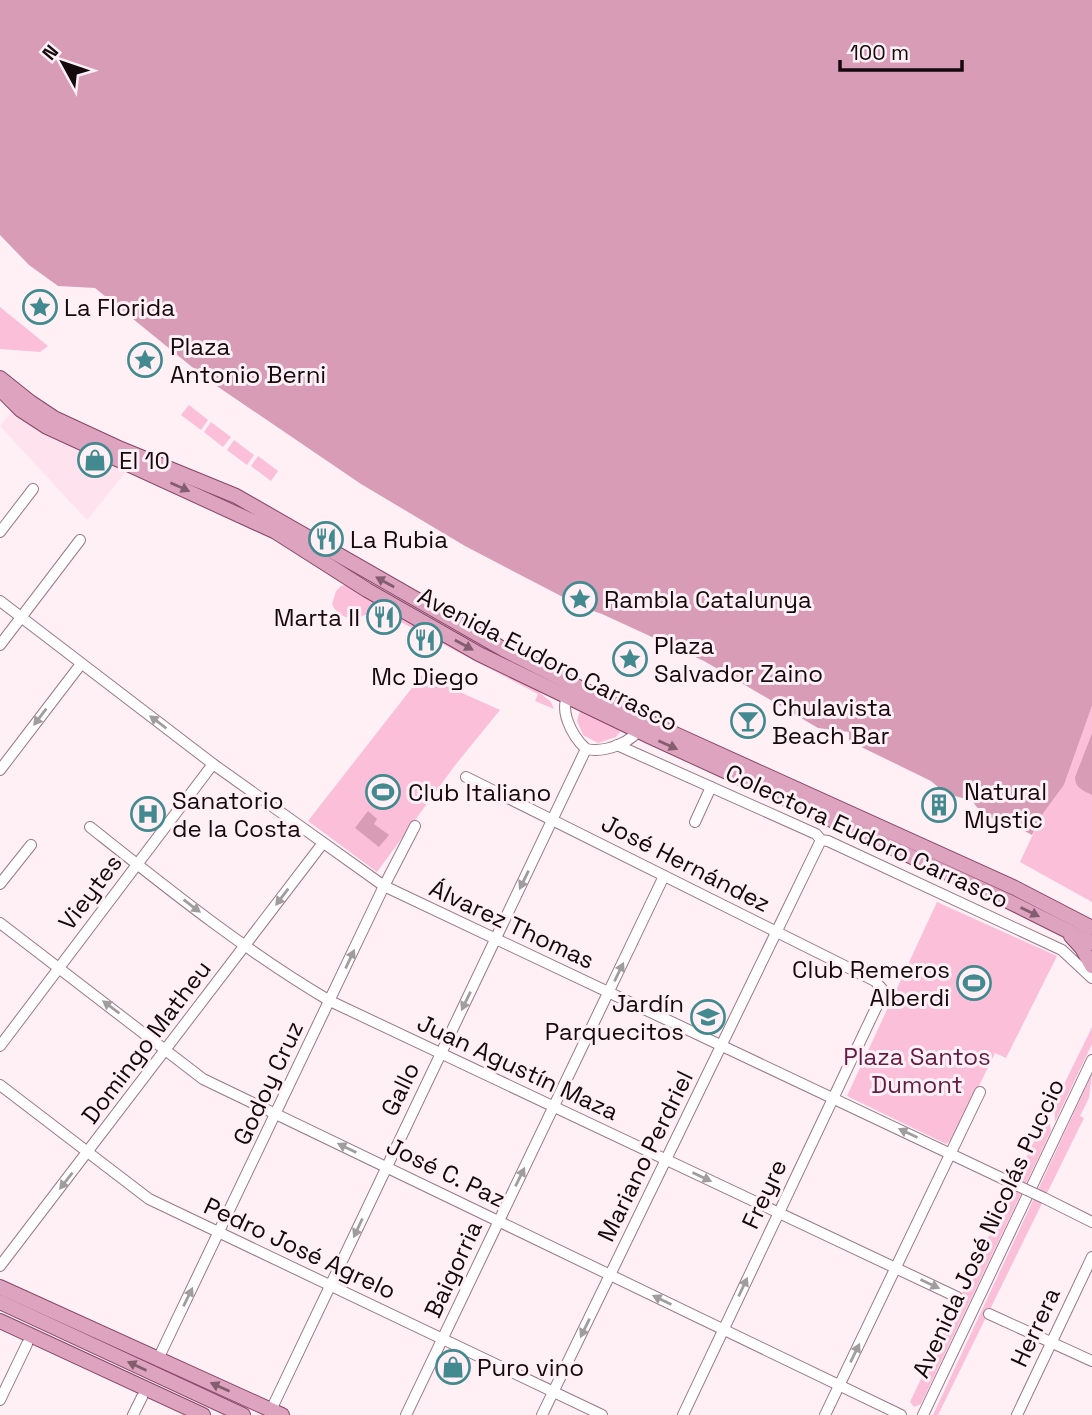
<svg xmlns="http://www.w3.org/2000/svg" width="1092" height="1415" font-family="'Space Grotesk',sans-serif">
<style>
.built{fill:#fee3ee}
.green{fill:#fcbfd9}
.water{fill:#d99cb7}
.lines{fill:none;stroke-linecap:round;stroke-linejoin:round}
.minor-casing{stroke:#9a7987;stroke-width:12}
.major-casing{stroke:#894566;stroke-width:16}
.minor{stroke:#fff;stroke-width:10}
.major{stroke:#dda3bf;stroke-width:14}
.minor-bridge-casing{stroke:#9a7987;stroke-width:12;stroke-linecap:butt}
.minor-bridge{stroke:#fff;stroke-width:10}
.oneway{fill:#835e6f}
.oneway2{fill:#a19d9f}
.labels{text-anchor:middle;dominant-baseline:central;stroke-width:6;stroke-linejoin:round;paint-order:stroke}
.poi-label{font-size:24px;fill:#15090e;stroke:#fff0f6;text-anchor:start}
.street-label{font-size:24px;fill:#15090e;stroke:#fff0f6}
.park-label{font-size:24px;fill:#631c42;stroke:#fff0f6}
</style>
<rect width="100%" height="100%" fill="#fff0f6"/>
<g class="built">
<path d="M13 410 59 439 126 472 87 520 0 426Z"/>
<path d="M700 1003 724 1014 716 1032 692 1020Z"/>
</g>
<g class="green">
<path d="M0 307 48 346 40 352 0 349Z"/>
<path d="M189 405 208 420 201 430 181 415Z"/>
<path d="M211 422 231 437 223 447 204 432Z"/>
<path d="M234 440 254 455 247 465 227 450Z"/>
<path d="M258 456 278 471 271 481 251 466Z"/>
<path d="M345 585 534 688 551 702 554 709 535 701 538 694 372 607 368 614C353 620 339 620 332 604L336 591 341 586Z"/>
<path d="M422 675 500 710 456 764 377 872 308 821Z"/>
<path d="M1092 706V733L1075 777 1079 788 1092 795V902L1020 862 1042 815 1064 785Z"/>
<path d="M582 711 618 728 620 732 616 737 598 743 583 735 577 721 579 713Z"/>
<path d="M937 902 1057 956 1006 1058 995 1053 953 1139 946 1144 847 1096Z"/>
<path d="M1092 1027V1044L1055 1122 1054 1105Z"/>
<path d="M1092 1074 1089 1098 1080 1116 1084 1118 938 1415H933Z"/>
<path d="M1048 1112 1051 1131 921 1404 914 1407 910 1402Z"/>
</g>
<g class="water">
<path d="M0 0H1092V706L1064 785 1042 815 1032 835 1012 824 991 818 980 811 972 801 945 793 931 781 849 741V732L818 728 704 661 602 614 584 608 465 546 361 484 208 380 95 288 58 286 29 265 0 235Z"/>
<path d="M1092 733V795C1082 790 1075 788 1075 777Z"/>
<path d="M368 811 377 819 374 824 389 835 379 847 355 828Z"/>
</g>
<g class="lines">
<g class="minor-casing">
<g id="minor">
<path d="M0 532 33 489"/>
<path d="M0 601 213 764 384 886 1014 1184"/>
<path d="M0 645 80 540"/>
<path d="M571 692C556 708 573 737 586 749 605 753 633 743 642 725"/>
<path d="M617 745 816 834 821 840 828 841 1062 950 1092 978"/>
<path d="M0 770 81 664"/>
<path d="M466 777 875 981 884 991 683 1415"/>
<path d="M695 822 711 787"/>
<path d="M90 827C167 888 245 951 330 1001L957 1297"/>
<path d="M0 884 31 845"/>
<path d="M0 923 203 1079 901 1415"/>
<path d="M0 1046 213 764"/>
<path d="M0 1085 149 1199 602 1415"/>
<path d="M1044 1198 1092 1222"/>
<path d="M0 1266 323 843"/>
<path d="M989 1314 1092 1361"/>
<path d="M158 1359 384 886 415 826"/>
<path d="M0 1400 27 1344"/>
<path d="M271 1410 586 749"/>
<path d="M133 1415 142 1397"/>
<path d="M406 1415 664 876"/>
<path d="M542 1415 821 840"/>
<path d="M825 1415 980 1092"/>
<path d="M923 1415 1092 1060"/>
<path d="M1017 1415 1092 1257"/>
</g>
</g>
<g class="major-casing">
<g id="major">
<path d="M0 378 30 402 54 418 121 449 236 496 503 649 580 688 657 726 1015 888 1092 928"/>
<path d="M0 389 21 410 47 427 276 532 367 590 479 654 651 737 1008 901 1092 943"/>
<path d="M1071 936 1082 948 1092 966"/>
<path d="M0 1287 282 1415"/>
<path d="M0 1302 243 1415"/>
<path d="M0 1321 203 1415"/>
</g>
</g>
<use href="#minor" class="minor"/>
<use href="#major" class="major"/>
<g class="minor-bridge-casing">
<path id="minor-bridge" d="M1014 1184 1044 1198"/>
</g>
<use href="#minor-bridge" class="minor-bridge"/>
</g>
<defs><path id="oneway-solid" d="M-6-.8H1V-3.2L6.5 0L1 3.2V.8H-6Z" transform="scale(1.75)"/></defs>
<g class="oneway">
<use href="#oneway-solid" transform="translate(180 487) rotate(24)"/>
<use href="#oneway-solid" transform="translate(385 582) rotate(-151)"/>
<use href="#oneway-solid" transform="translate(464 645) rotate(29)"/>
<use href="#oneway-solid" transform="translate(668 745) rotate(24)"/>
<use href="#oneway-solid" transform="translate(1030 912) rotate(26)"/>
<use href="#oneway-solid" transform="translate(137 1366) rotate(-155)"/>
<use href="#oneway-solid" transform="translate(220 1387) rotate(-156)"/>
</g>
<g class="oneway2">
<use href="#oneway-solid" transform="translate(40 717) rotate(127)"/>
<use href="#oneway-solid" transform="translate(158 722) rotate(-143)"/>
<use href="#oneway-solid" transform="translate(524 880) rotate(116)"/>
<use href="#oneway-solid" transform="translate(282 897) rotate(127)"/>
<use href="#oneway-solid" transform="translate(192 906) rotate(37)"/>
<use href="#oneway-solid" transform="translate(350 959) rotate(-65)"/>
<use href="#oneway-solid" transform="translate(619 972) rotate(-64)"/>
<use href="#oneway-solid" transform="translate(466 1001) rotate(116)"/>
<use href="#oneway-solid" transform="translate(111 1007) rotate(-143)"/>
<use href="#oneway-solid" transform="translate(908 1133) rotate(-155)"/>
<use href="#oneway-solid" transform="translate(347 1148) rotate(-154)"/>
<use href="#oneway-solid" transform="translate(520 1177) rotate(-64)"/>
<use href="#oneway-solid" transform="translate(702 1177) rotate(25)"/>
<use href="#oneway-solid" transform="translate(66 1181) rotate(128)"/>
<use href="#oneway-solid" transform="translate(358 1228) rotate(115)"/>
<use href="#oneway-solid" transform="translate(930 1284) rotate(25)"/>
<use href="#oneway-solid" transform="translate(743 1287) rotate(-65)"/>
<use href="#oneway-solid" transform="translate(188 1297) rotate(-64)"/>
<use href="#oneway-solid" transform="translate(662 1300) rotate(-154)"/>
<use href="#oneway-solid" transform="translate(585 1328) rotate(116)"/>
<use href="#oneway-solid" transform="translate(855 1353) rotate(-64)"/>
</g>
<defs>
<g id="sight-ring" transform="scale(1.75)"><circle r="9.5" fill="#fff0f6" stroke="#428a8f" stroke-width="1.5"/><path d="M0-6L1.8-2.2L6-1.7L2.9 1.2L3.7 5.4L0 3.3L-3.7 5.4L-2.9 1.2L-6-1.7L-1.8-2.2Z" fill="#428a8f"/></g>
<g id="shop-ring" transform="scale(1.75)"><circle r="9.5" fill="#fff0f6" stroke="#428a8f" stroke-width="1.5"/><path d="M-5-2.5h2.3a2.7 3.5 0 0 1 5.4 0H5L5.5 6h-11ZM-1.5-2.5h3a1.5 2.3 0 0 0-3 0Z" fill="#428a8f"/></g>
<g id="restaurant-ring" transform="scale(1.75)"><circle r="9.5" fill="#fff0f6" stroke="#428a8f" stroke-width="1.5"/><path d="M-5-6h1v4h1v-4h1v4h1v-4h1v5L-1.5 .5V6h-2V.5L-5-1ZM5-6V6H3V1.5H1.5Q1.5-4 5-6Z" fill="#428a8f"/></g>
<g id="bar-ring" transform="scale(1.75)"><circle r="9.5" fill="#fff0f6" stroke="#428a8f" stroke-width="1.5"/><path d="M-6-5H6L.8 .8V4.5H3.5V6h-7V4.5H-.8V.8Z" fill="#428a8f"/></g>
<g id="stadium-ring" transform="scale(1.75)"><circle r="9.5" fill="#fff0f6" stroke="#428a8f" stroke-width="1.5"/><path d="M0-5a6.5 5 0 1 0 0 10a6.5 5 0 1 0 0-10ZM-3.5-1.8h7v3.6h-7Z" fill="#428a8f"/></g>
<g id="building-ring" transform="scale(1.75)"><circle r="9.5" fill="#fff0f6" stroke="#428a8f" stroke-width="1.5"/><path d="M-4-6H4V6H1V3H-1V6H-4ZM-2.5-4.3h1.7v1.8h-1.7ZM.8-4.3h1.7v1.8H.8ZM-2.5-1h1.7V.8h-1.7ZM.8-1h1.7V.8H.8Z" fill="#428a8f"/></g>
<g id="hospital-ring" transform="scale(1.75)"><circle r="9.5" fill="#fff0f6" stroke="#428a8f" stroke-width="1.5"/><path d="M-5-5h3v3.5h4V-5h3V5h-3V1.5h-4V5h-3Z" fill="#428a8f"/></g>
<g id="school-ring" transform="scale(1.75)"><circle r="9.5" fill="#fff0f6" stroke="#428a8f" stroke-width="1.5"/><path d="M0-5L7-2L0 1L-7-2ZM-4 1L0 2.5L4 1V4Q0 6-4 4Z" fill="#428a8f"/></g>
</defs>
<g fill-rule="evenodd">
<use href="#sight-ring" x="40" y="307"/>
<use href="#sight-ring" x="145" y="360"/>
<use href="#shop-ring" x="95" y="460"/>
<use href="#restaurant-ring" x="326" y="539"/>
<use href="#sight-ring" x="580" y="599"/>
<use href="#restaurant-ring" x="384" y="617"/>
<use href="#restaurant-ring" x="425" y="640"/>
<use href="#sight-ring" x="630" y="659"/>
<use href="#bar-ring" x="748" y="721"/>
<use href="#stadium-ring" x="383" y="792"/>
<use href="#building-ring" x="939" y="805"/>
<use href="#hospital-ring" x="148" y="814"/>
<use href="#stadium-ring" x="974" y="983"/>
<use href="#school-ring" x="708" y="1017"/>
<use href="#shop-ring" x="453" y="1367"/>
</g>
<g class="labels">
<g class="poi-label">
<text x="64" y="307">La Florida</text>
<text x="170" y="346">Plaza<tspan x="170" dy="28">Antonio Berni</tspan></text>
<text x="119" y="460">El 10</text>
<text x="350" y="539">La Rubia</text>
<text x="604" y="599">Rambla Catalunya</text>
<text x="360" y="617" text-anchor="end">Marta II</text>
<text x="654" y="645">Plaza<tspan x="654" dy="28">Salvador Zaino</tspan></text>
<text x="425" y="676" text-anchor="middle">Mc Diego</text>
<text x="772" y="707">Chulavista<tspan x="772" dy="28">Beach Bar</tspan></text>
<text x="964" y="791">Natural<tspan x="964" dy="28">Mystic</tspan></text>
<text x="408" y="792">Club Italiano</text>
<text x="172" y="800">Sanatorio<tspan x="172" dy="28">de la Costa</tspan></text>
<text x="950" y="969" text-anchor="end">Club Remeros<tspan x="950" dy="28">Alberdi</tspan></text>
<text x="684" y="1003" text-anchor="end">Jardín<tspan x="684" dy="28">Parquecitos</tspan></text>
<text x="477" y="1367">Puro vino</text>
</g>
<g class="street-label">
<text transform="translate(548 659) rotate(27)">Avenida Eudoro Carrasco</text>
<text transform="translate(867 836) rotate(25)">Colectora Eudoro Carrasco</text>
<text transform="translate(686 863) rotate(27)">José Hernández</text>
<text transform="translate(90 892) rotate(-53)">Vieytes</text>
<text transform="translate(512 924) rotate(25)">Álvarez Thomas</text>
<text transform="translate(146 1042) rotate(-53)">Domingo Matheu</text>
<text transform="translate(518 1067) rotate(25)">Juan Agustín Maza</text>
<text transform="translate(268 1083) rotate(-65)">Godoy Cruz</text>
<text transform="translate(400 1089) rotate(-64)">Gallo</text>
<text transform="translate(645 1156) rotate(-64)">Mariano Perdriel</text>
<text transform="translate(446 1172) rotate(26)">José C. Paz</text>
<text transform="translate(764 1194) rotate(-65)">Freyre</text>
<text transform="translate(988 1228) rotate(-65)">Avenida José Nicolás Puccio</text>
<text transform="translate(300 1248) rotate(25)">Pedro José Agrelo</text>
<text transform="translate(453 1269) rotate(-65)">Baigorria</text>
<text transform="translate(1035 1327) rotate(-65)">Herrera</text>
</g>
<g class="park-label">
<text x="917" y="1056">Plaza Santos<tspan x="917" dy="28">Dumont</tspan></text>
</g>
</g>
<g transform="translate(63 63) rotate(310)" stroke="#fff0f6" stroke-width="5" paint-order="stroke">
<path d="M0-5L12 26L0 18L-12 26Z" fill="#15090e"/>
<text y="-10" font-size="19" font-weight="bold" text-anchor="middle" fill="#15090e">N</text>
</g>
<path d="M840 60v10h122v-10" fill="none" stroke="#15090e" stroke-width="3.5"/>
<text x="850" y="60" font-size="21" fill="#15090e" stroke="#fff0f6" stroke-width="5" paint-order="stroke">100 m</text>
</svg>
